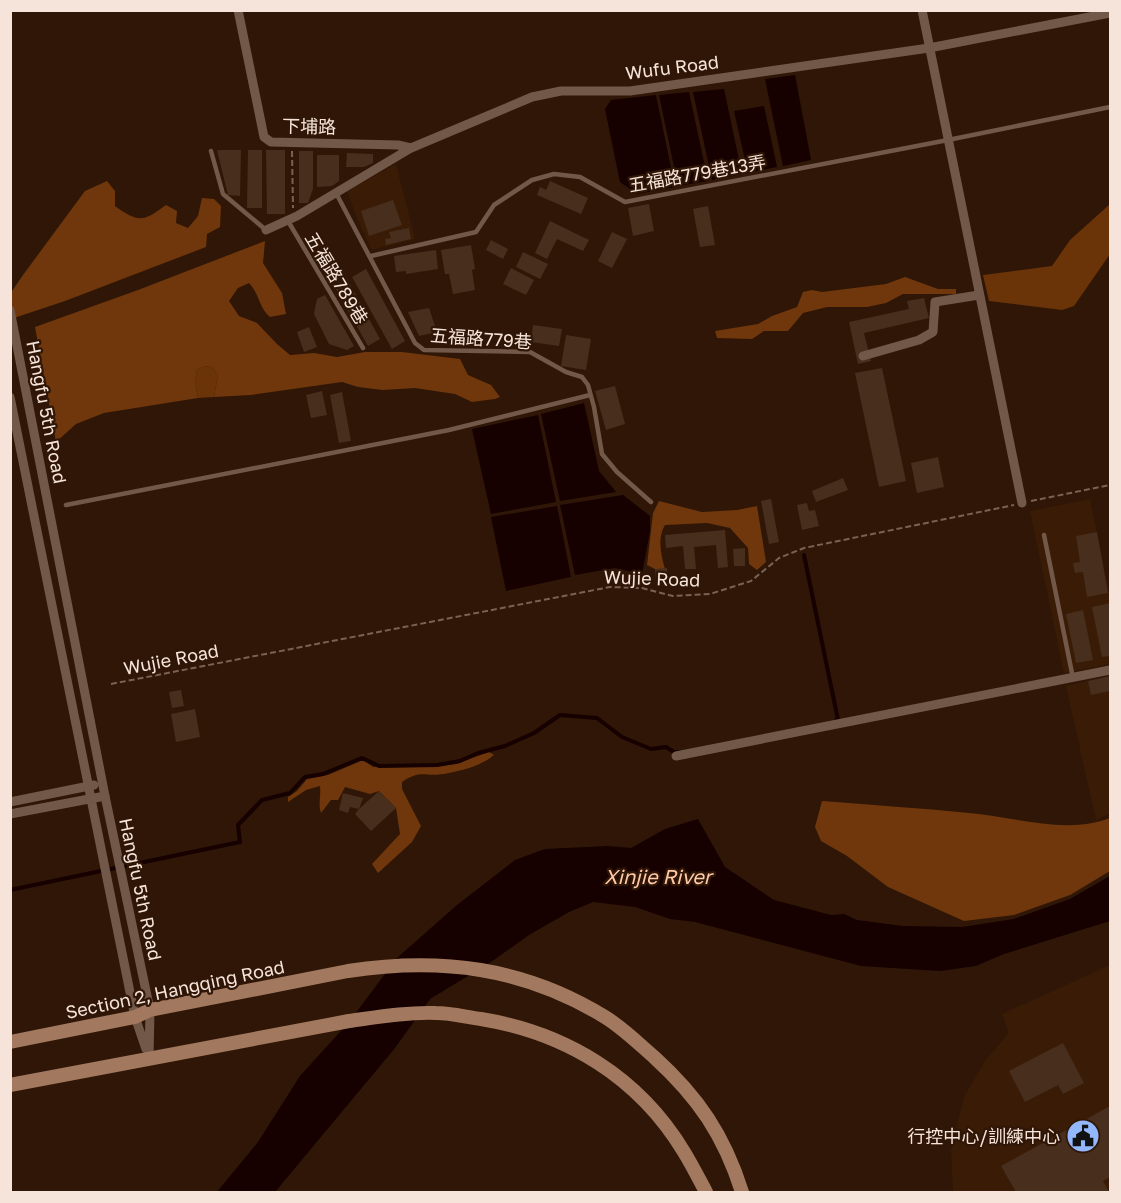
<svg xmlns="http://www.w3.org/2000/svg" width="1121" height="1203" font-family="'Golos Text','Noto Sans TC',sans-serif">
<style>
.built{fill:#3a1c06}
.green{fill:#6a3408}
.forest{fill:#6f370b}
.water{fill:#160000}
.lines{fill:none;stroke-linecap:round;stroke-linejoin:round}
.stream{stroke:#160000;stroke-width:4}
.building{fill:#482e1d}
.path{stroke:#796254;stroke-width:2;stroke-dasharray:6 3;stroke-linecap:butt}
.lane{stroke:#725848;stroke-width:4.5}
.street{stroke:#725848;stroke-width:9}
.secondary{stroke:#a2795f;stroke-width:14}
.labels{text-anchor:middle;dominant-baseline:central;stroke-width:4.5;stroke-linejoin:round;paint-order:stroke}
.street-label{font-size:18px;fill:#f6e4da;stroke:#2f1606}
.poi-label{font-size:18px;fill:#f6e4da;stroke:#2f1606;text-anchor:end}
.water-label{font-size:20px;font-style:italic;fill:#ffcaa9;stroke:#2f1606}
</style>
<rect width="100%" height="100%" fill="#2f1606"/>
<g class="built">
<path d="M396 164 415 239 372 250 358 221 347 191Z"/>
<path d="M1090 499 1110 597V664L1064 673 1030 511Z"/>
<path d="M1110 676V813L1096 820 1066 686Z"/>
<path d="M1110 965V1192H953L951 1151 964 1097 985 1061 1009 1033 1002 1014Z"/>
</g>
<g class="green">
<path d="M1110 204V254L1074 306 1062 310 989 301 983 275 1052 266 1070 240Z"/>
<path d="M204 366 212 367 218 375 214 397 198 398 195 382 197 370Z"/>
</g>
<g class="forest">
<path d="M107 181 115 191V206C139 223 143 222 166 205L177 211 176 223 188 228 198 216 202 198 214 199 221 206 220 227 207 234 206 247 65 301 11 319 10 294 23 275 85 191Z"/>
<path d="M265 241 263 263 282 293 286 314 270 317C258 306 260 295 249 283L238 288 229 301 239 316 257 323 277 344 290 355 314 353 337 357 365 352H402L460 359 468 375 491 385 500 397 495 399 472 402 455 394 415 388 383 390 358 387 342 382 251 395 214 397 218 375 212 367 204 366 197 370 195 382 198 398 104 413 76 424 56 442 35 327 138 290Z"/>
<path d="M905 277 938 289H956V294H903L886 303 867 307H827L803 313 788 331H764L752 339 717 338 715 331 758 324 772 316 797 307 803 292 812 290 822 292 886 284Z"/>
<path d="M659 501 702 512 737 510 757 506 766 562 757 570 749 564 748 548 730 528 707 523 665 525C657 538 661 555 665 569H655L647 565 653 513Z"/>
<path d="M489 752 494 755C481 766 461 771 444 774 424 777 421 769 402 782V789L421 826 412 842 378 873 372 864 400 834 396 808 379 791 370 794 345 787 338 800H331L321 813C318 804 321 796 320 786L306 790 288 802V797L297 791 307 779 328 775 363 760 373 767H431L456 764Z"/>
<path d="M822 801C871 805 920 808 969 813 1015 817 1067 835 1110 818V871L1070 895 1014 915 964 921 888 887 847 856 821 841 815 827Z"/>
</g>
<g class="water">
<path d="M795 75 811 160 783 166 765 79Z"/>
<path d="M724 89 742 174 712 180 693 92Z"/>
<path d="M689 92 708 181 678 186 659 95Z"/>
<path d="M656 95 675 187 637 194 620 182 605 109 611 100Z"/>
<path d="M764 106 777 167 748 173 734 111Z"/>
<path d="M584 403 599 471 616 492 560 501 541 414Z"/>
<path d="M538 415 556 502 491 514 472 429Z"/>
<path d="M623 495 650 516V531L642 574 615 568 575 575 560 505Z"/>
<path d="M557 506 571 577 506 591 491 517Z"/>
<path d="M698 819 725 867 774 900 831 915 844 914 857 920 903 926 962 927 1014 919 1070 899 1110 876V921L1004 954 976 966 940 971 861 966 695 922 670 919 635 907 593 902 569 912 529 935 491 962 430 999 395 1048 275 1192H217L258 1142 300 1076 349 1022 397 958 457 905 515 860 545 849 608 846 631 848 665 829Z"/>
</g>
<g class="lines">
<g class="stream">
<path d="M804 555 838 720H836"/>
<path d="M10 890 240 842 238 825 262 800 290 793 305 777 323 774 362 758 379 766 437 765 460 761 478 753 505 746 534 733 560 715 597 718 622 737 651 749 666 747 674 752H679"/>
</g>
</g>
<g class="building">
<path d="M217 150H241L240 196 228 195Z"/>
<path d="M248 150H262V208H247Z"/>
<path d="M266 150H285V214H267Z"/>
<path d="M299 151H313V189L308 203H299Z"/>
<path d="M347 153 373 154V163L364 167H346Z"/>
<path d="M317 155H339V181L332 186 317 187Z"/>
<path d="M550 181 588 198 581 214 537 195 540 187 546 190Z"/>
<path d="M393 200 402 225 369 236 361 211Z"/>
<path d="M649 204 654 231 633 236 628 208Z"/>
<path d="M708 206 715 245 700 247 693 209Z"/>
<path d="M550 221 589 240 583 251 557 239 547 259 535 253Z"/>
<path d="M409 228 411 239 386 245 385 239 391 238 389 232Z"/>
<path d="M612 232 627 239 612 268 598 261Z"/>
<path d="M491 240 508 249 503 259 486 250Z"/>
<path d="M471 245 475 269 472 270 475 290 453 294 449 274H445L441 250Z"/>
<path d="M436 250 438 269 406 274V271L396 272 394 256Z"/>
<path d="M523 252 548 264 540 279 516 267Z"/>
<path d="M511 268 534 280 526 295 503 284Z"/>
<path d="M366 269 405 341 392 349 352 277Z"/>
<path d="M347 279 380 339 368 346 334 286Z"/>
<path d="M325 295 354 346 347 350 329 344 314 314 317 299Z"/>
<path d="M924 298 929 318 864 333 871 361 858 364 849 322 909 309 907 301Z"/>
<path d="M429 308 437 332 419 336 408 312Z"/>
<path d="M533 325 562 329 559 346 531 342Z"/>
<path d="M309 327 317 347 304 352 297 332Z"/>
<path d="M566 335 591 339 586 370 561 366Z"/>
<path d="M882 368 906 481 879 487 855 373Z"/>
<path d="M615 386 625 424 606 430 595 391Z"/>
<path d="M322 391 327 415 311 418 306 395Z"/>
<path d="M342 392 351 441 339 443 330 395Z"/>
<path d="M938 457 944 487 917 493 911 463Z"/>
<path d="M843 478 848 490 816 502 812 491Z"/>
<path d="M771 499 779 542 769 544 761 501Z"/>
<path d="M807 503 809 511 815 510 819 526 802 530 797 505Z"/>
<path d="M725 530 728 567 718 568 716 545 694 547 696 569H685L683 546 666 548 665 535Z"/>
<path d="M1097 532 1108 593 1087 597 1083 572 1075 573 1073 563 1080 562 1076 536Z"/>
<path d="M745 548V566H734L733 549Z"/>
<path d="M667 568 668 581H656L655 569Z"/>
<path d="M1110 603V656L1102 657 1092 607Z"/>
<path d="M1083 610 1093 660 1076 663 1066 614Z"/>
<path d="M1110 676V691L1091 695 1088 681Z"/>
<path d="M181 690 184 706 172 708 169 692Z"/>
<path d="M195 709 200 737 176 742 171 714Z"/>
<path d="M379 791 396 808 371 831 355 814 359 809 350 807 348 813 339 810 343 793 363 798 359 809Z"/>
<path d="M1063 1043 1084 1083 1063 1094 1058 1085 1025 1102 1009 1071Z"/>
<path d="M1110 1106V1177L1103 1181 1109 1192H1016L1001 1166Z"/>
</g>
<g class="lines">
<g class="path">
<path d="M292 151 293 208"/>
<path d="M1031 501 1110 485"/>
<path d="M111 684 610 587 642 588 673 596 710 594 751 581 779 558 804 548 1014 505"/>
</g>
<g class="lane">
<path d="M211 151 223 194 266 230"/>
<path d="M336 193 415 343 424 350 530 352 566 372 582 377 588 385 594 407 602 454 617 472 651 502"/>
<path d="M288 221 363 348"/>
<path d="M371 256 476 232 494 205 532 180 554 174 580 177 625 202 948 140 1110 107"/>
<path d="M66 505 449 430 590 395"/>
<path d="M1044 535 1073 678"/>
</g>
<g class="street">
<path d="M238 10 264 137 271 142 398 145 411 148"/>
<path d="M922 10 1022 503"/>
<path d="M266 230 297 216 411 148 532 97 561 91H630L929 48 1110 13"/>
<path d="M10 310 105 796 150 1010 149 1059"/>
<path d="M863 356 919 340 933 332 935 302 979 295"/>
<path d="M10 397 135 1017 146 1049"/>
<path d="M676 756 1110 670"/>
<path d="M10 802 94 785"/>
<path d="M10 814 105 796"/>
</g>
<g class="secondary">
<path d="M10 1042 135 1017 150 1010 348 971C440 957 524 967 605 1017 623 1028 639 1044 654 1057 698 1097 724 1135 742 1192"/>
<path d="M10 1085 349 1021C378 1017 407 1012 436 1013 451 1013 466 1017 481 1019 566 1033 639 1077 684 1152 692 1165 699 1179 706 1192"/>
</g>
</g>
<defs>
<g id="civic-disc" transform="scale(1.725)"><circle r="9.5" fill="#93b7fd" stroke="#2f1606"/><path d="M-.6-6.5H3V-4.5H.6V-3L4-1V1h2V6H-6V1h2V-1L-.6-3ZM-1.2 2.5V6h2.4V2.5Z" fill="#111"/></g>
</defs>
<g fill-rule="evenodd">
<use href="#civic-disc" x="1083" y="1136"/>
</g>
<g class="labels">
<g class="street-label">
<text transform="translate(672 67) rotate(-7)">Wufu Road</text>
<text transform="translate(309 126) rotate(1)">下埔路</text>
<text transform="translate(697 173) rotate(-10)">五福路779巷13弄</text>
<text transform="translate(337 278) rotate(59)">五福路789巷</text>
<text transform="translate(481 338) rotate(4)">五福路779巷</text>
<text transform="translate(47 412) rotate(79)">Hangfu 5th Road</text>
<text transform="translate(652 578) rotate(2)">Wujie Road</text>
<text transform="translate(171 659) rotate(-11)">Wujie Road</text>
<text transform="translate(141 889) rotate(78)">Hangfu 5th Road</text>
<text transform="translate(175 989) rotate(-12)">Section 2, Hangqing Road</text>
</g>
<g class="poi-label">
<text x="1060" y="1136">行控中心/訓練中心</text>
</g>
<g class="water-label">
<text x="658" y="876">Xinjie River</text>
</g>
</g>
<rect width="1121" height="1203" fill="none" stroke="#f6e4da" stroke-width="24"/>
</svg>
